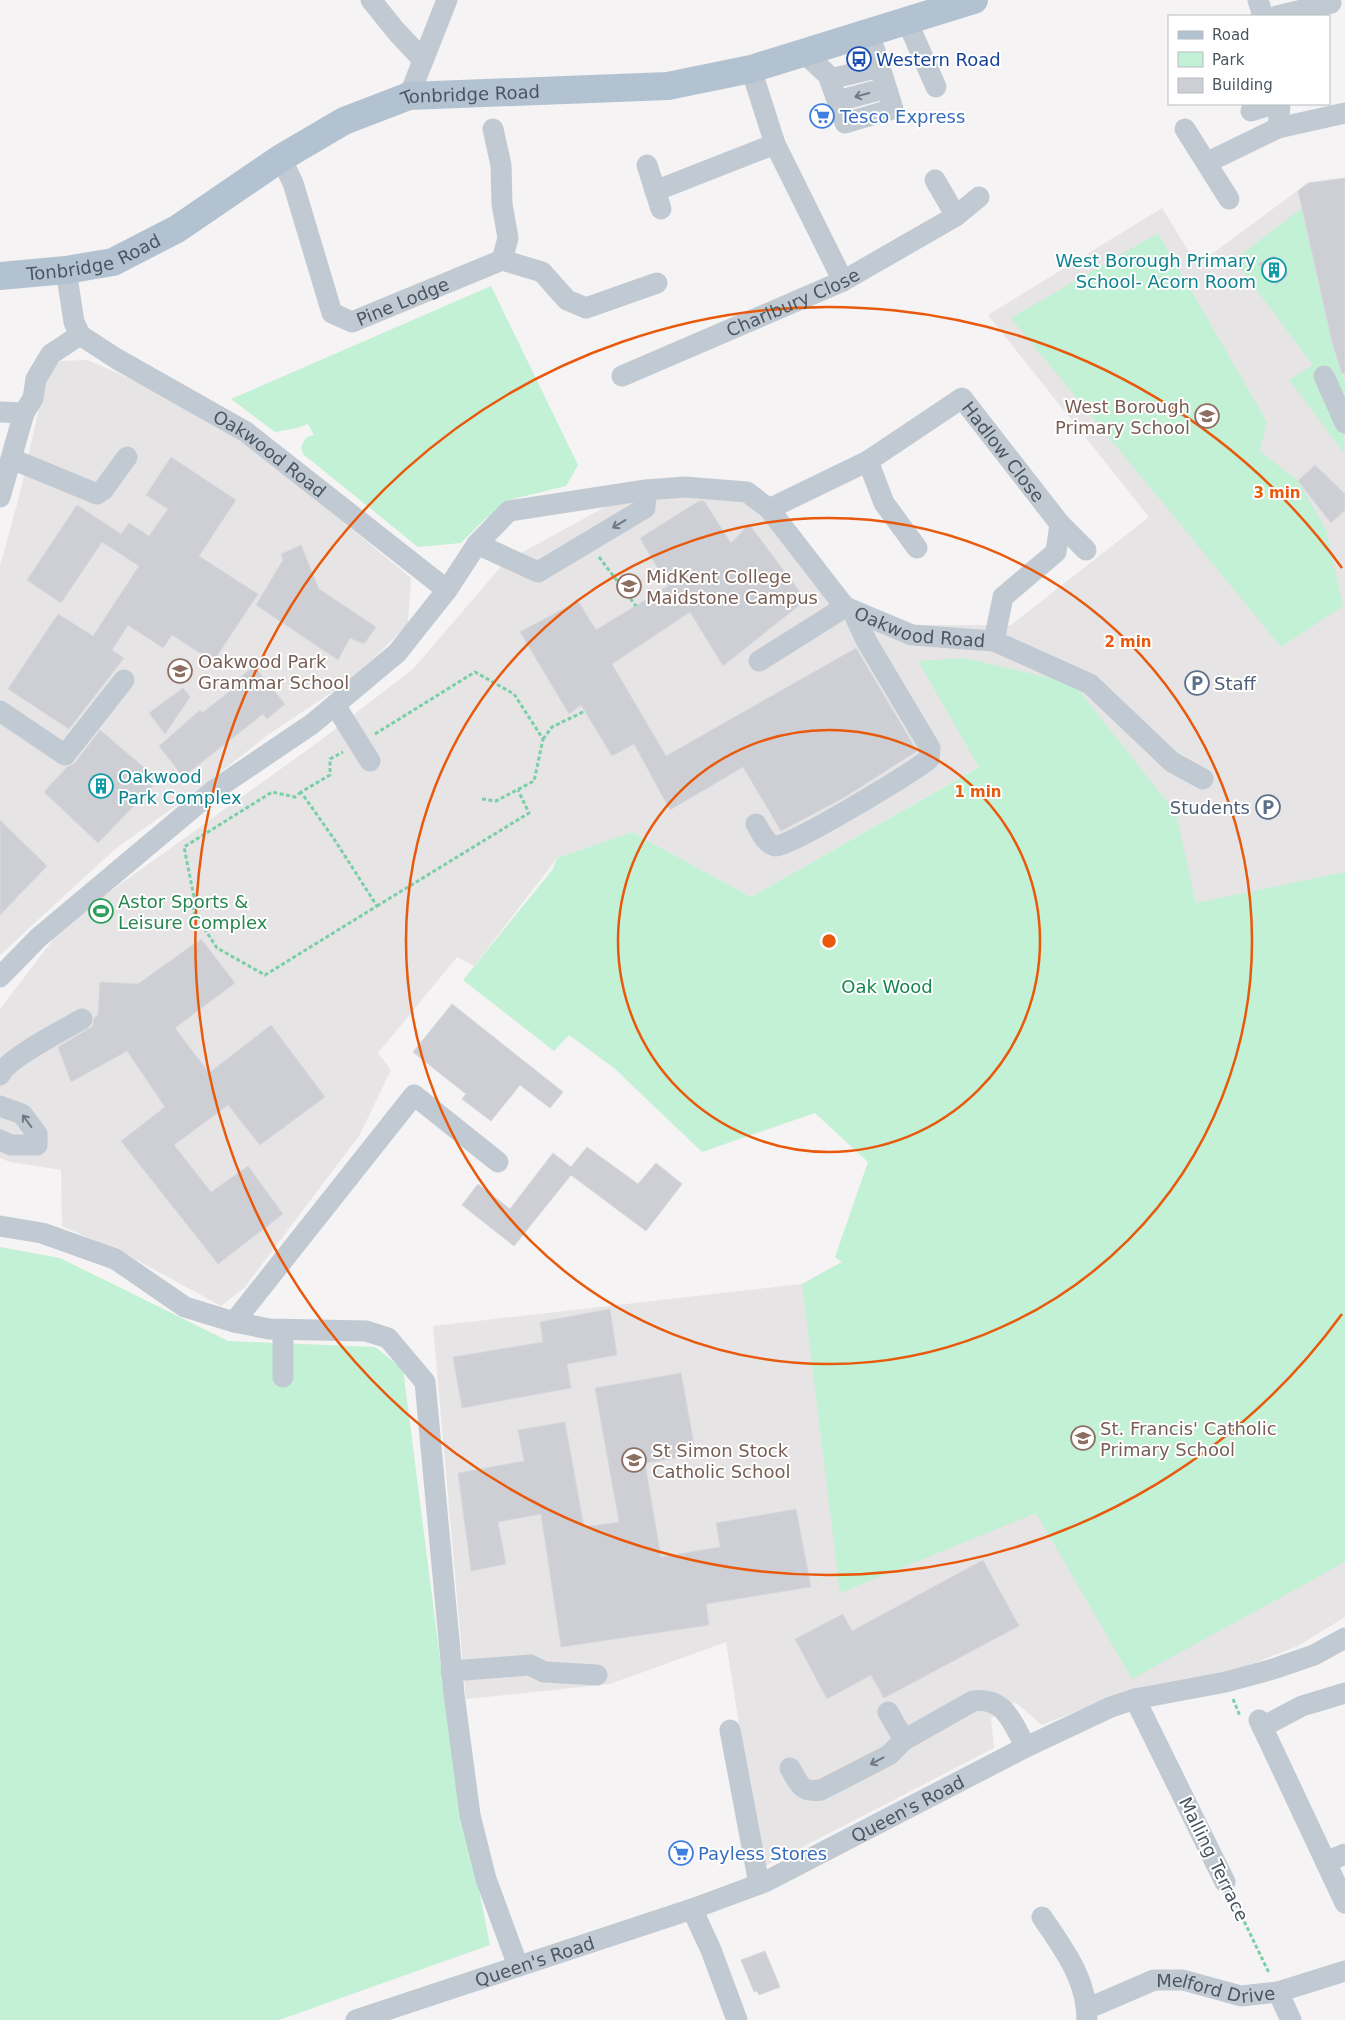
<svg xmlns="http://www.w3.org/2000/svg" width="1345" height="2020" font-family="'DejaVu Sans',sans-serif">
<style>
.education{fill:#e6e4e5}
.green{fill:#c3f1d5}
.building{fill:#cdcfd5;stroke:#d7d9de}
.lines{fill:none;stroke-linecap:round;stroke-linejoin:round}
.path{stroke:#7ad0a6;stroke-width:3;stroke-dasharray:4 2.5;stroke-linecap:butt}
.minor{stroke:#c1cad2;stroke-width:21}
.major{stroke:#b3c2d1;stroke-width:28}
.oneway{stroke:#6e7983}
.ring{fill:none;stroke:#e8590c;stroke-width:2.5}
.labels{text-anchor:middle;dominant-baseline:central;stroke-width:4;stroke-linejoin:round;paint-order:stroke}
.transit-label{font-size:18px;fill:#164399;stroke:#fff;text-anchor:start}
.street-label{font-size:18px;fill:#4a5661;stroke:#fff}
.shop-label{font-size:18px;fill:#366cbe;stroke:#fff;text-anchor:start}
.culture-label{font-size:18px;fill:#0d838f;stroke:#fff;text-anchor:end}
.education-label{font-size:18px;fill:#785e54;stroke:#fff;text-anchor:start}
.service-label{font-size:18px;fill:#4e5e75;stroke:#fff;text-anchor:start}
.leisure-label{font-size:18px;fill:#27864d;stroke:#fff;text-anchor:start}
.park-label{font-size:18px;fill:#17864f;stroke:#fff}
.centre{fill:#e8590c;stroke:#fff;stroke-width:2.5}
.ring-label{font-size:15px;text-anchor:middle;font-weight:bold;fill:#e8590c;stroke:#fff;stroke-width:4;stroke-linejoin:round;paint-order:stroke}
</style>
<rect width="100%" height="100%" fill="#f5f3f3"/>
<g class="education">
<path d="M1345 178V1617L1298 1646 1228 1673 1117 1695 1042 1725 1015 1702 991 1718 994 1748 762 1868 726 1642 610 1684 466 1699 433 1326 802 1284 857 1254 1170 909 918 661 980 766 751 897 632 832 557 858 474 966 457 957 378 1053 391 1070 359 1136 244 1288 221 1306 135 1259 62 1226 61 1170 10 1162 0 1158V1009L65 924 317 743 413 669 505 562 607 506 718 481 741 499 857 603 910 625H1011L1149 517 988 315 1162 208 1197 265 1308 183Z"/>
<path d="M88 360 146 386 245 441 411 578 408 624 375 657 343 685 269 734 194 793 115 849 0 955V566L19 497 47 373 60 361Z"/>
</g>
<g class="green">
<path d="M1302 208 1332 341 1345 383 1344 453 1289 380 1313 365 1234 260Z"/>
<path d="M1158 233 1267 422 1260 451 1298 481 1326 530 1343 606 1281 647 1011 318Z"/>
<path d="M491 286 578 465 566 486 513 499 484 520 461 543 418 547 303 454 301 446 307 437 314 435 308 424 297 428 275 432 231 399Z"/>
<path d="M964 658 1073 683 1176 813 1196 903 1345 872V1562L1132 1679 1036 1513 840 1593 802 1284 842 1262 835 1257 868 1162 815 1113 702 1152 614 1068 569 1035 554 1051 463 980 553 869 557 858 632 832 751 897 979 767 918 661Z"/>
<path d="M0 1247 60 1258 228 1341 375 1347 403 1369 452 1753 490 1945 279 2020H0Z"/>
</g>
<g class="building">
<path d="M1345 178V373L1342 374 1332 342 1298 191 1308 183Z"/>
<path d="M1274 255 1289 274 1277 285 1258 264Z"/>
<path d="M171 457 236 500 199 556 258 594 215 659H209L172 635 163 648 128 625 112 650 124 658 69 729 8 689 58 614 93 636 139 566 102 542 61 603 27 580 77 505 121 534 129 523 149 536 168 509 146 495Z"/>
<path d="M1315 465 1345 494V510L1331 523 1298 481Z"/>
<path d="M699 501H704L731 543 749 524 806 600 723 666 690 612 612 664 666 756 856 648 917 751 845 797 781 831 743 767 670 810 634 744 612 756 581 705 569 714 520 632 578 601 596 630 668 586 640 538Z"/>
<path d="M301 545 319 589 376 627 364 644 350 638 338 660 256 605 283 560 281 554Z"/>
<path d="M254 666 285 704 267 719 263 714 183 777 159 746 200 710 202 713 239 684 236 681Z"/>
<path d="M183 688 190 697 165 734 149 713Z"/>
<path d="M100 730 159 780 98 843 44 792 67 767 75 763Z"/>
<path d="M0 820 47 866 0 915Z"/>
<path d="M201 939 235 983 175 1028 209 1073 271 1025 325 1097 260 1145 228 1105 174 1145 211 1192 248 1166 283 1214 218 1264 121 1141 165 1107 127 1051 71 1082 58 1047 93 1026 94 1018 98 1015 100 982 138 984Z"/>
<path d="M452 1004 563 1092 550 1108 520 1085 491 1121 462 1099 466 1094 413 1052Z"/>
<path d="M587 1147 638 1184 656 1163 682 1184 646 1231 571 1175 514 1246 462 1205 478 1184 510 1209 553 1153 571 1167Z"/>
<path d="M610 1309 617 1355 567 1364 571 1388 462 1408 453 1357 543 1342 540 1322Z"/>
<path d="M681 1373 696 1455 645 1463 661 1557 720 1547 716 1523 796 1509 811 1587 706 1604 709 1625 561 1647 541 1514 498 1522 506 1564 471 1571 458 1473 524 1461 518 1430 565 1422 584 1527 619 1522 595 1388Z"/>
<path d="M983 1560 1019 1626 884 1698 871 1675 827 1699 795 1639 843 1614 852 1631Z"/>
<path d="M765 1951 780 1987 759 1995 757 1991 754 1992 741 1960Z"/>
</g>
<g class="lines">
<g class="path">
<path d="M599 557 636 606"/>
<path d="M375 734 475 672 514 694 543 739 534 781 496 801 482 799"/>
<path d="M543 739 552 727 585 711"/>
<path d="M301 792 295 797 272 792 184 847 194 897 193 911 217 948 265 975 377 906 334 839 301 792 330 775V759L343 752"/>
<path d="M377 906 529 813 518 790"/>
<path d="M1233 1699 1240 1716"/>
<path d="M1233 1898 1269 1973"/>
</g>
<g class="minor">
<path d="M371 0 396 31 423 60"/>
<path d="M1258 0 1263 16"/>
<path d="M1277 16 1331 3"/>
<path d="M907 21 936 87"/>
<path d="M804 53 828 75 845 123 893 109 869 32"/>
<path d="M751 69 775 144 843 281"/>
<path d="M830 79 880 67"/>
<path d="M409 96 447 0"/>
<path d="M838 101 886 88"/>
<path d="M1251 111 1274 104"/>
<path d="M1278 128 1280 104"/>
<path d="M1185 129 1229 199"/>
<path id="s1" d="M281 158 293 183 332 313 352 322 502 260 508 238 502 204 501 165 493 129"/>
<path d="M1208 162 1278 128 1345 113"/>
<path d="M647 165 661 209"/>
<path d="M935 180 956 216"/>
<path d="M655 191 775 144"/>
<path d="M502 260 542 272 567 300 586 308 657 283"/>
<path id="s2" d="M66 270 74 322 80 335 117 359 246 432 447 590"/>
<path id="s3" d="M622 376 843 281 956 216 979 197"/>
<path d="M1324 376 1345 423"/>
<path d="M0 412 24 413"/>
<path d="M12 459 97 494 103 490 127 457"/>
<path d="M868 461 884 503 917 548"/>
<path d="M0 497 24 413 33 398 36 379 51 354 80 335"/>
<path id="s4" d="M769 509 868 461 962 398 1060 524 1056 552 1003 597 994 641"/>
<path d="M1060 524 1086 550"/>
<path d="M477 544 538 572 645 508 646 490"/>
<path d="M759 661 845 607"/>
<path d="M335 705 370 761"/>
<path d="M0 711 65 755 124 680"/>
<path d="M756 824C761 832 766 845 776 846 790 847 913 772 929 759L930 748 867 642 852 610"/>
<path id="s5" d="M0 977 38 938 213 791 312 724 397 653 447 590 477 544 509 511 646 490 685 487 747 492 769 509 845 607 912 635 994 641 1090 684 1172 762 1203 779"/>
<path d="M0 1075C7 1058 64 1030 82 1019"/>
<path d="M0 1106 22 1114 37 1134V1145H11L0 1140"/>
<path d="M0 1226 42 1233 115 1259 185 1307 234 1322 269 1329 366 1331 388 1338 425 1382 454 1694 470 1815 486 1879 518 1966"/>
<path d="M234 1322 414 1095 498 1162"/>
<path d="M283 1330V1377"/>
<path d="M451 1671 530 1665 544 1672 597 1675"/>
<path d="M1135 1699 1225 1882"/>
<path d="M1259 1720 1345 1903"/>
<path d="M1262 1727 1302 1706 1345 1693"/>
<path d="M730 1730 759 1884"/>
<path d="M904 1740 973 1701C1005 1696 1012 1723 1026 1747"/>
<path d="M790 1768C799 1784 801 1793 821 1790L889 1755 904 1740 888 1712"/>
<path d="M1326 1862 1345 1854"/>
<path d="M692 1909 711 1950 737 2020"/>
<path d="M1042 1917C1064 1950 1087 1979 1087 2020"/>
<path d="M1278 1992 1291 2020"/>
<path id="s6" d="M1087 2004 1096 2005 1154 1980H1183L1241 1996 1278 1992 1345 1971"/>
<path id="s7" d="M356 2020 692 1909 765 1882 1026 1747 1111 1707 1135 1699 1226 1682 1273 1669 1314 1655 1345 1638"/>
</g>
<path class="major" id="s8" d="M0 276 66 270 113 262 177 229 281 158 344 121 409 96 668 86 751 69 974 0"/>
</g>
<defs><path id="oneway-shaft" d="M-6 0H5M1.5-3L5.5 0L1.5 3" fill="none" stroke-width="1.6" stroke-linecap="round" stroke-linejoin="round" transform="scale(1.25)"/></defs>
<g class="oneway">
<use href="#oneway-shaft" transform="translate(862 95) rotate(165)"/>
<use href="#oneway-shaft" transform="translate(619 524) rotate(149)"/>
<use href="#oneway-shaft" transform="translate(27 1121) rotate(-126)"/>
<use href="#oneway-shaft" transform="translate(877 1761) rotate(152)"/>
</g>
<g class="ring">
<circle cx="829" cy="941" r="211"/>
<circle cx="829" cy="941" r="423"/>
<path d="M1342 1314A634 634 0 1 1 1342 568"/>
</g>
<defs>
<g id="bus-ring" transform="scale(1.25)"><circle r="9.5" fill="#fff" stroke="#1a4fb4" stroke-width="1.5"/><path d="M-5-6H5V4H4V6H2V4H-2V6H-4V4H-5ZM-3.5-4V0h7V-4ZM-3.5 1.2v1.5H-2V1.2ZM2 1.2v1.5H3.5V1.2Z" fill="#1a4fb4"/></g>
<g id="supermarket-ring" transform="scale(1.25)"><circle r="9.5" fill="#fff" stroke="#3f7fe0" stroke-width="1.5"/><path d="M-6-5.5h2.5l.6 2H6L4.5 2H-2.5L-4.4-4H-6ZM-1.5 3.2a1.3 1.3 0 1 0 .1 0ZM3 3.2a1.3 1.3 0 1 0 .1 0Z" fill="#3f7fe0"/></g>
<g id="building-ring" transform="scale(1.25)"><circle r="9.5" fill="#fff" stroke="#0f9aa8" stroke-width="1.5"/><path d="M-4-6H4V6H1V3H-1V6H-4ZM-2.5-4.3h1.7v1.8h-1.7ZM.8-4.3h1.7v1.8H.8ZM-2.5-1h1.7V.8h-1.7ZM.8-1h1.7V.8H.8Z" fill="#0f9aa8"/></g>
<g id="school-ring" transform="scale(1.25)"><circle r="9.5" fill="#fff" stroke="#8d6e63" stroke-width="1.5"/><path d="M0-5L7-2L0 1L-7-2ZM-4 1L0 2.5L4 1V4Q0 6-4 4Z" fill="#8d6e63"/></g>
<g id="university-ring" transform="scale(1.25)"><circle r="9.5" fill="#fff" stroke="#8d6e63" stroke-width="1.5"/><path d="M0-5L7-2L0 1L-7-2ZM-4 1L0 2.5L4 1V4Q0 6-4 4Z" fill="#8d6e63"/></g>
<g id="parking-ring" transform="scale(1.25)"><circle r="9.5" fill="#fff" stroke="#5c6f8a" stroke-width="1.5"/><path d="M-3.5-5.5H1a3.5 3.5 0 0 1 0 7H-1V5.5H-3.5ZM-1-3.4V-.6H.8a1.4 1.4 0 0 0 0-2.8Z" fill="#5c6f8a"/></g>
<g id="stadium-ring" transform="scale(1.25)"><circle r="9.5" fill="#fff" stroke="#2e9e5b" stroke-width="1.5"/><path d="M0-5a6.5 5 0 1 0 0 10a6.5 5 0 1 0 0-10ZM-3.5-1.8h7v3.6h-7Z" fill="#2e9e5b"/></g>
</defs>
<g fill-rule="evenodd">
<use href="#bus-ring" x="859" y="59"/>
<use href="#supermarket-ring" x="822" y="116"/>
<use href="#building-ring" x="1274" y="270"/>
<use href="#school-ring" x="1207" y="416"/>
<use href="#university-ring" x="629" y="586"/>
<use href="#school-ring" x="180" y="671"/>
<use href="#parking-ring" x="1197" y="683"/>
<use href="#building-ring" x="101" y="786"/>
<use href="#parking-ring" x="1268" y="807"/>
<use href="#stadium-ring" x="101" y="911"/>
<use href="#school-ring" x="1083" y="1438"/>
<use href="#school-ring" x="634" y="1460"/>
<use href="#supermarket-ring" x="681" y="1853"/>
</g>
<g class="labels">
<g class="transit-label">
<text x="876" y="59">Western Road</text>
</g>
<g class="street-label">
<text stroke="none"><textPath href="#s8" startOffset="516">Tonbridge Road</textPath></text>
<text stroke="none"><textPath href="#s8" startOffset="96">Tonbridge Road</textPath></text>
<text stroke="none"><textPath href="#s1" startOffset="240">Pine Lodge</textPath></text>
<text stroke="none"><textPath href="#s3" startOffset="186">Charlbury Close</textPath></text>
<text stroke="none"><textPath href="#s4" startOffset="291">Hadlow Close</textPath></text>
<text stroke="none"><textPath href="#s2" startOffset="291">Oakwood Road</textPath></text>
<text stroke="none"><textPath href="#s5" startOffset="1165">Oakwood Road</textPath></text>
<text stroke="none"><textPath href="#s7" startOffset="592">Queen's Road</textPath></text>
<text transform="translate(1214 1859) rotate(64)">Malling Terrace</text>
<text stroke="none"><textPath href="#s7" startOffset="188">Queen's Road</textPath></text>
<text stroke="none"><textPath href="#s6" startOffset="135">Melford Drive</textPath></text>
</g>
<g class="shop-label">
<text x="840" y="116">Tesco Express</text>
<text x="698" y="1853">Payless Stores</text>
</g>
<g class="culture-label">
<text x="1256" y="260">West Borough Primary<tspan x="1256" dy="21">School- Acorn Room</tspan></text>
<text x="118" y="776" text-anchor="start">Oakwood<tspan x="118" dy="21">Park Complex</tspan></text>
</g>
<g class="education-label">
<text x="1190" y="406" text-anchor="end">West Borough<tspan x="1190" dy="21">Primary School</tspan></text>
<text x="646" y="576">MidKent College<tspan x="646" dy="21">Maidstone Campus</tspan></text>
<text x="198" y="661">Oakwood Park<tspan x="198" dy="21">Grammar School</tspan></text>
<text x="1100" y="1428">St. Francis' Catholic<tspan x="1100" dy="21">Primary School</tspan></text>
<text x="652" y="1450">St Simon Stock<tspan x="652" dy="21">Catholic School</tspan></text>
</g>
<g class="service-label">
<text x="1214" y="683">Staff</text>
<text x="1250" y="807" text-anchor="end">Students</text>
</g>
<g class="leisure-label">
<text x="118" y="901">Astor Sports &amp;<tspan x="118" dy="21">Leisure Complex</tspan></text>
</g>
<g class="park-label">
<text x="887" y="986">Oak Wood</text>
</g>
</g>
<circle cx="829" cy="941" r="8" class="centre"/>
<g class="ring-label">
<text x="1277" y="498">3 min</text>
<text x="1128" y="647">2 min</text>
<text x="978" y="797">1 min</text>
</g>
<rect x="1168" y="15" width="162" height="90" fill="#ffffff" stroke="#b7bbc0"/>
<rect x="1178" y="31" width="25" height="8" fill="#b3c2d1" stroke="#b7bbc0"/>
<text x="1212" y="40" font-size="15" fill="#4a5661">Road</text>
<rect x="1178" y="52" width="25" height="15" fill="#c3f1d5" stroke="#b7bbc0"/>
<text x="1212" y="65" font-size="15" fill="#4a5661">Park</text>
<rect x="1178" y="78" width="25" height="15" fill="#cdcfd5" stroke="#b7bbc0"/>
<text x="1212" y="90" font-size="15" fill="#4a5661">Building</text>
</svg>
